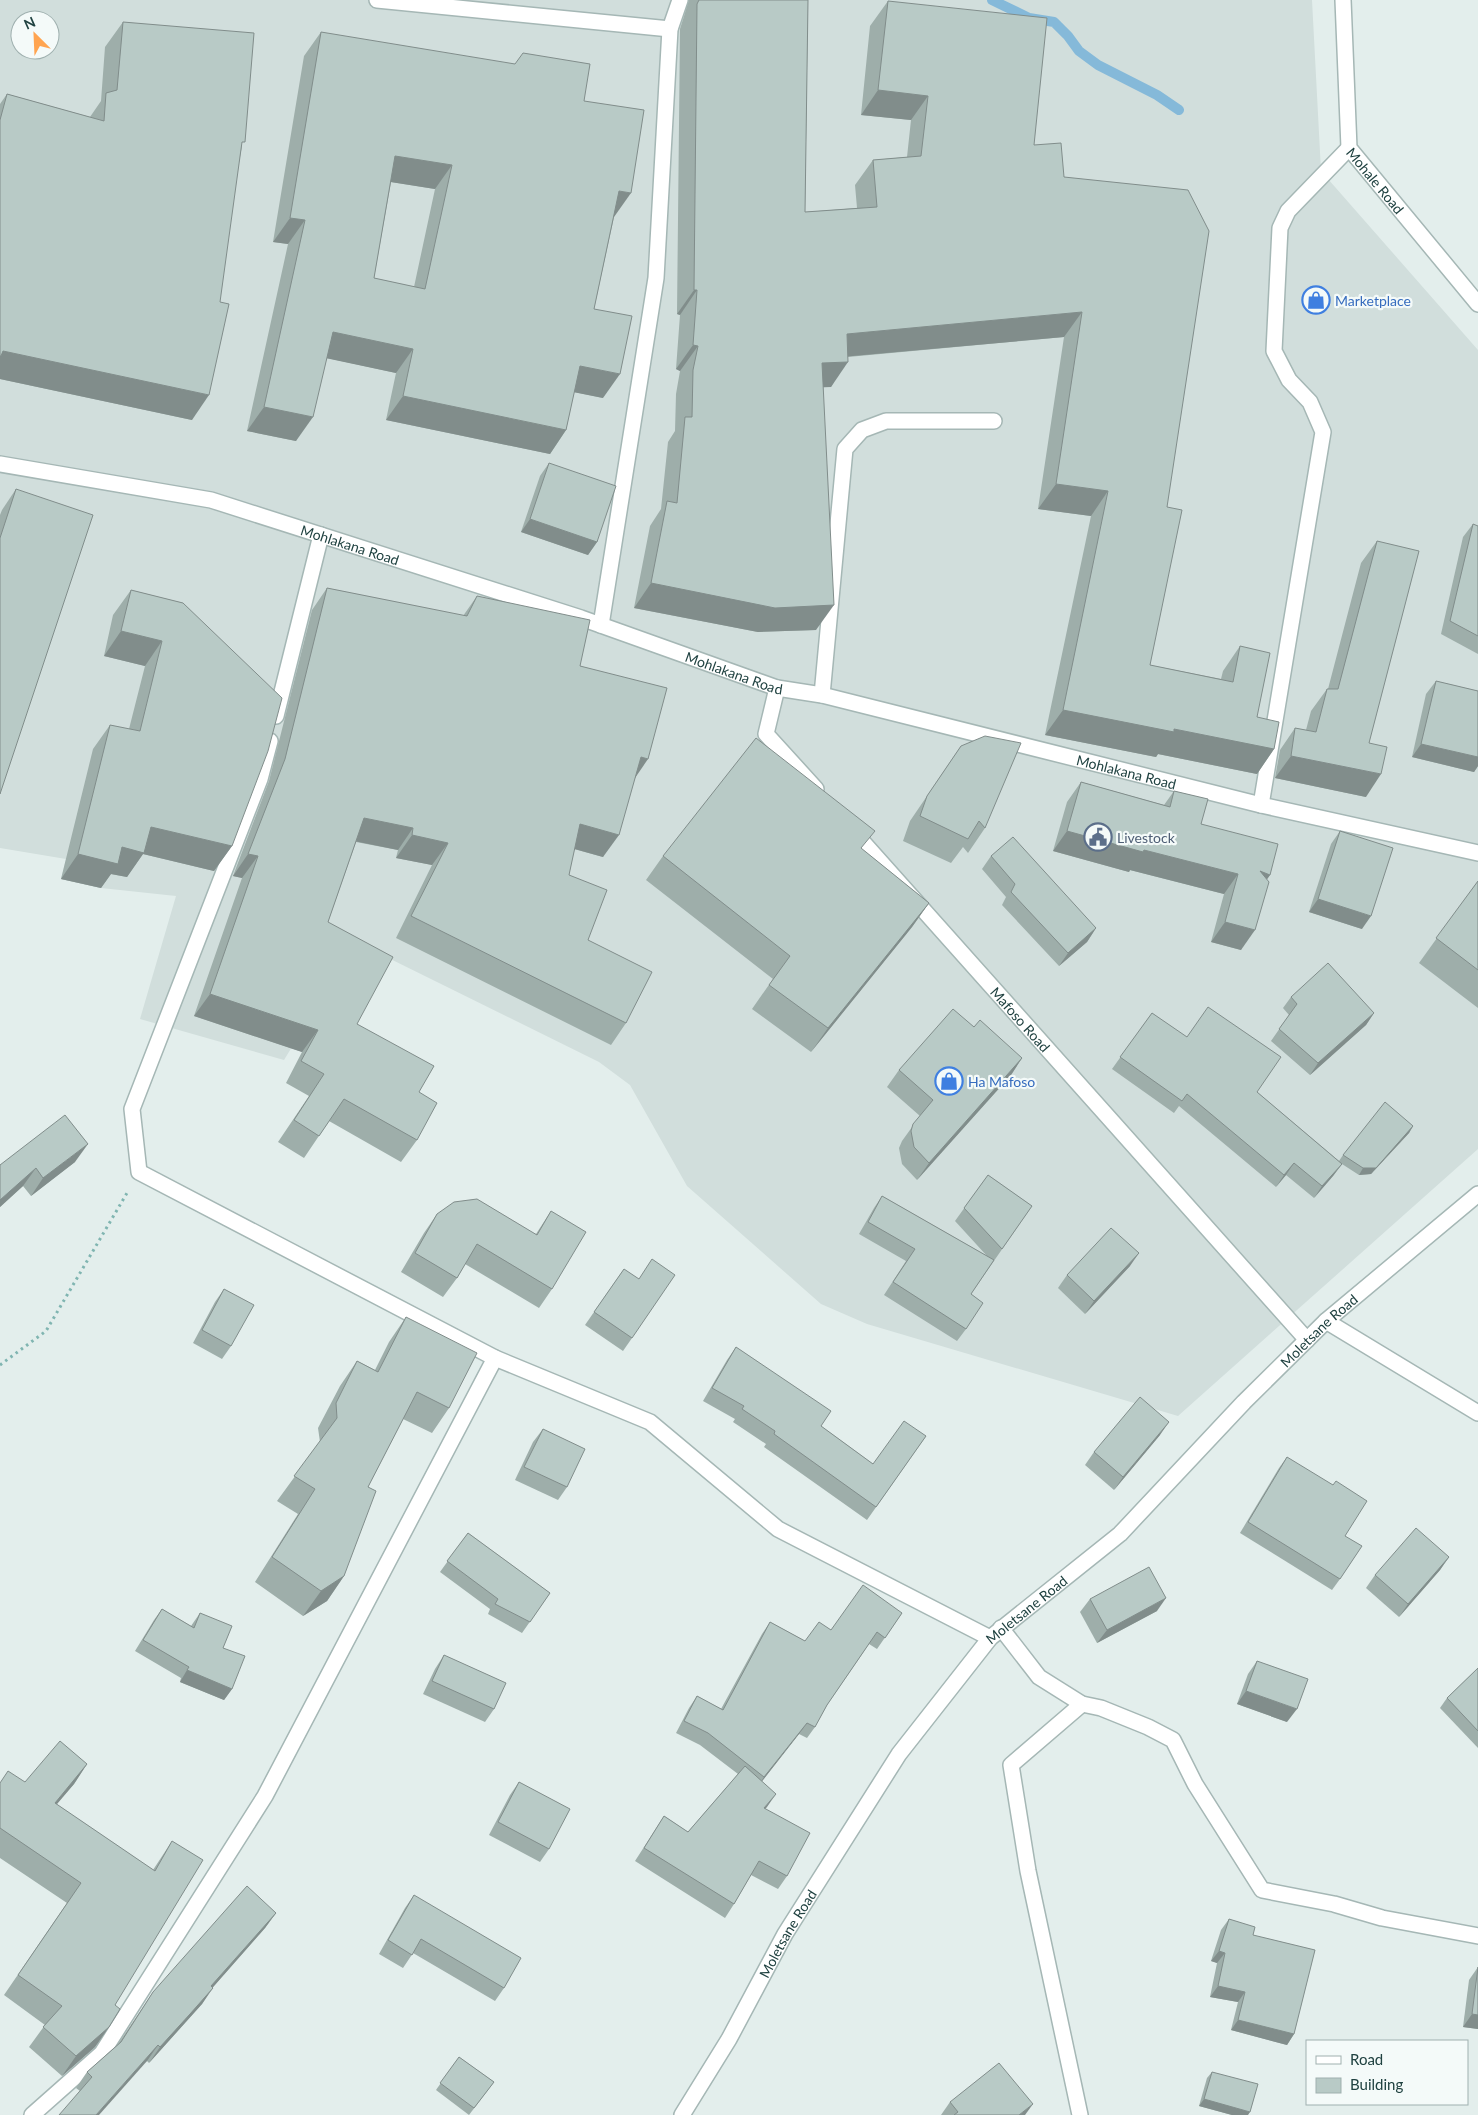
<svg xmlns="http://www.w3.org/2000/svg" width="1478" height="2115" font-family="Lato,sans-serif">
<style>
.built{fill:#d1dedc;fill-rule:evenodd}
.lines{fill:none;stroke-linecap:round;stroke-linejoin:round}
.stream{stroke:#85b9d9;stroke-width:10}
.lane-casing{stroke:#a5b7b5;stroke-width:18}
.street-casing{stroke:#a5b7b5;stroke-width:18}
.path{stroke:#80b5b1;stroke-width:3;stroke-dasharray:2.5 4;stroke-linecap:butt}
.lane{stroke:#fff;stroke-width:15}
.street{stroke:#fff;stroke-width:15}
.wall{fill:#9eaeaa;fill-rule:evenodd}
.shaded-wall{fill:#818d8b}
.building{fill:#b8cac6;stroke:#818d8b;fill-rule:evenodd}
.labels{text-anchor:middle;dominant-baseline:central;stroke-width:4.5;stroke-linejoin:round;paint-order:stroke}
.street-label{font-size:14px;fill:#204241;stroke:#f4faf9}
.shop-label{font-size:14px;fill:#366cbe;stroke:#f4faf9;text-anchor:start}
.service-label{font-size:14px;fill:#4e5e75;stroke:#f4faf9;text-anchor:start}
</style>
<rect width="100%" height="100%" fill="#e3eeec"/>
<path class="built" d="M0 0H1312L1321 171 1478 350V1149L1178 1416 867 1324 821 1304 687 1186 630 1085 599 1062 356 942 284 1060 140 1019 176 896 101 888 61 879 66 859 0 848ZM20 20H50V50H20Z"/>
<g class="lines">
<path class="stream" d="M992 0 1029 18 1054 22 1068 36 1079 51 1098 65 1157 95 1179 110"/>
<g class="lane-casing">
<g id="lane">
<path d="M377 0 670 29"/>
<path d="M822 695 845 449 862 430 886 421H994"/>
<path d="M1261 805 1323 432 1310 402 1289 380 1274 351 1280 228 1288 211 1349 148"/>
<path d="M32 2115 102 2053 265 1796 495 1358"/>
<path d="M1080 2115 1028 1871 1011 1765 1082 1704"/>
</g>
</g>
<g class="street-casing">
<g id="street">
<path id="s1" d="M1343 0 1349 148 1478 304"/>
<path id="s2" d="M0 464 211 500 581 618 777 688 822 695 1261 805 1478 853"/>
<path d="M601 625 656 278 670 29 680 0"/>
<path d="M777 688 766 734 816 789"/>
<path d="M276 716 321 535"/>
<path d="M270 741 260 779 132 1109 139 1172 495 1358 650 1422 778 1529 990 1638"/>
<path id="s3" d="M853 831 1307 1340"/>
<path d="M1326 1321 1478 1413"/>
<path d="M1001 1628 1039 1677 1082 1704 1101 1708 1148 1727 1173 1740 1195 1784 1262 1890 1334 1904 1382 1918 1478 1936"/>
<path id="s4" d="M682 2115 729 2039 785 1934 899 1754 990 1638 1120 1534 1244 1402 1326 1321 1478 1194"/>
</g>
</g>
<path class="path" d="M0 1365 46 1331 127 1193"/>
<use href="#lane" class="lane"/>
<use href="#street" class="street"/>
</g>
<g class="wall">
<path d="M689 0H808L805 212 857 208 855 185 873 160 907 157 911 120 861 115 870 26 888 1 1064 177 1167 507 1150 665 1221 679 1223 671 1240 646 1257 717 1274 749 1257 774 1158 754 1156 757 1045 735 1091 516 1038 509 1064 337 848 357 831 387H823L816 630 758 632 634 608 650 526 661 509 668 442 675 431 676 394 680 371 676 369 680 315 677 314 680 29Z"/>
<path d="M123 22 242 146 192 420 0 379V104L7 94 90 117 101 101 105 47Z"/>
<path d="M321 32 584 101 614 217 594 309 603 398 574 392 566 430 550 454 386 420 396 373 327 358 296 441 247 431 288 244 273 242 304 56ZM391 182 435 189 414 287 374 278Z"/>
<path d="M549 463 597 542 588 555 521 532 540 476Z"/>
<path d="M16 489 0 794V515L2 510Z"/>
<path d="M1473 524 1478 526V654L1441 634 1463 537Z"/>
<path d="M1377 541 1369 743 1366 797 1275 778 1280 750 1295 728 1306 730 1311 711 1327 689H1328L1361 563Z"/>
<path d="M327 588 463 616 477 596 580 666 636 776 603 857 574 849 569 875 588 940 626 1023 611 1045 396 938 432 865 396 858 398 850 356 842 328 922 357 1024 419 1092 417 1140 401 1162 329 1121 304 1158 278 1142 309 1096 286 1083 302 1052 194 1016 242 878 233 876 269 781 312 610Z"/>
<path d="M131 590 183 603 232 846 214 871 143 854 127 877 111 874 101 888 61 879 93 749 110 725 129 729 145 666 104 656 113 615Z"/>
<path d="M1436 681 1478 691V766L1474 772 1412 757 1426 694Z"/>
<path d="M961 746 985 828 968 853 963 847 951 863 903 841 910 821Z"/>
<path d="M1081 782 1164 805 1174 791 1201 824 1270 875 1267 879 1241 950 1211 942 1224 894 1130 870 1129 872 1053 851 1067 802Z"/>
<path d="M1340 831 1362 929 1309 912 1331 844Z"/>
<path d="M862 849 929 903 912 927 811 1052 752 1009 773 979 646 880 663 856Z"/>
<path d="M991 856 1096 928 1087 942 1059 966 1002 905 1006 897 982 869Z"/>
<path d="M1478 881V1008L1419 963Z"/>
<path d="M1291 997 1374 1013 1366 1025 1310 1075 1271 1041 1289 1015 1283 1008Z"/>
<path d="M1152 1013 1257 1092 1339 1161 1343 1155 1413 1126 1409 1133 1371 1174 1359 1175 1342 1164 1333 1176 1314 1198 1286 1175 1276 1187 1179 1106 1174 1113 1112 1069Z"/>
<path d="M974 1027 1022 1058 1011 1075 917 1180 902 1164 899 1148 902 1141 920 1116 887 1087 899 1070Z"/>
<path d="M75 1162 31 1196 23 1186 0 1207V1165Z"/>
<path d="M988 1175 1032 1206 971 1294 966 1329 957 1341 884 1295 906 1261 859 1234 874 1208 882 1196 987 1256 955 1221Z"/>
<path d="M551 1211 552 1289 539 1308 465 1264 457 1278 443 1297 401 1272 424 1233 437 1214 536 1234Z"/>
<path d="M1130 1266 1085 1314 1058 1288 1067 1275Z"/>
<path d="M624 1269 632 1338 623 1351 585 1325Z"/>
<path d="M224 1289 231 1346 222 1359 193 1343 215 1302Z"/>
<path d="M406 1317 449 1408 432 1433 403 1419 368 1487 344 1576 327 1601 303 1616 255 1582 298 1514 277 1501 320 1442 318 1428 340 1386 357 1361 375 1370 389 1342Z"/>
<path d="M736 1347 821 1426 873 1464 926 1436 867 1520 764 1447 766 1444 733 1422 735 1419 703 1401 727 1360Z"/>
<path d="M543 1429 567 1487 558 1500 515 1480 533 1442Z"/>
<path d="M1160 1435 1114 1490 1085 1465 1094 1452Z"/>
<path d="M1287 1457 1345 1536 1340 1579 1332 1590 1240 1533 1279 1468Z"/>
<path d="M468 1533 550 1593 522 1633 488 1614 490 1609 440 1572Z"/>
<path d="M1449 1557 1440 1570 1399 1617 1366 1588 1375 1575Z"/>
<path d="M1090 1599 1157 1611 1097 1643 1080 1612Z"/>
<path d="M162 1609 191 1626 200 1613 232 1689 224 1700 180 1682 181 1678 135 1651 154 1620Z"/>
<path d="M902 1613 877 1649 869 1644 827 1705 815 1727 807 1738 799 1734 762 1781 765 1809 787 1876 778 1889 751 1875 734 1904 725 1918 635 1861 664 1816 688 1832 738 1774 700 1745 676 1733 689 1708 697 1696 721 1709 762 1634 770 1622 805 1641 831 1630Z"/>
<path d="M444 1655 494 1709 485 1722 423 1694 435 1669Z"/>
<path d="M1257 1661 1287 1722 1237 1704 1248 1674Z"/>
<path d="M1478 1668V1748L1440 1708 1447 1698Z"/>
<path d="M87 1764 74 1784 56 1804 153 1870 172 1841 115 2005 109 2027 95 2047 62 2076 29 2047 45 2025 4 1995 67 1903 0 1858V1783L25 1782Z"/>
<path d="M519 1782 549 1849 540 1862 489 1835 510 1795Z"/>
<path d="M414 1895 504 1988 495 2001 413 1953 403 1968 379 1954 405 1908Z"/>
<path d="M276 1913 265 1928 212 1988 202 2004 149 2063 147 2061 80 2091 76 2088 87 2072 118 2044 153 1992Z"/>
<path d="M1229 1919 1253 1935 1294 2034 1287 2045 1231 2030 1238 2002 1210 1997 1217 1963 1211 1961 1221 1930Z"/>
<path d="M1478 1967V2029L1463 2027 1469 1980Z"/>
<path d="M459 2057 494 2082 469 2115 436 2090Z"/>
<path d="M1212 2072 1248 2115H1232L1199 2106 1207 2078Z"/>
<path d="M950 2102 1025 2115H941Z"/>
</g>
<g class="shaded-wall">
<path d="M878 90 928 96 911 120 861 115Z"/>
<path d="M395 156 452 165 435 189 378 180Z"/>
<path d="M619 191 631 193 614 217 602 215Z"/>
<path d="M290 218 305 220 288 244 273 242Z"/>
<path d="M694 290H697L680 315 677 314Z"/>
<path d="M1082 312 1064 337 830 358 847 334Z"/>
<path d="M333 332 413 349 396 373 316 356Z"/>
<path d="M693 345 698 346 680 371 676 369Z"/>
<path d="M3 351 209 395 192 420 0 379V355Z"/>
<path d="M848 362 831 387 805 388 822 363Z"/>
<path d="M580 366 620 374 603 398 563 390Z"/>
<path d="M403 396 566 430 550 454 386 420Z"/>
<path d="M264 407 313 417 296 441 247 431Z"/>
<path d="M1056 484 1108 491 1091 516 1038 509Z"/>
<path d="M530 519 597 542 588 555 521 532Z"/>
<path d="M651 583 834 605 816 630 758 632 634 608Z"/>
<path d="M121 631 162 641 145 666 104 656Z"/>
<path d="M1063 710 1174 729 1274 749 1257 774 1158 754 1156 757 1045 735Z"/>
<path d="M1421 744 1478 757V766L1474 772 1412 757Z"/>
<path d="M1291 756 1381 774 1366 797 1275 778Z"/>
<path d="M641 757 648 759 633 781Z"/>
<path d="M364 818 413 828 398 850 349 840Z"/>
<path d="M580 824 619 835 603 857 564 846Z"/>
<path d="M151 827 232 846 214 871 143 854 127 877 111 874 101 888 61 879 78 854 122 847Z"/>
<path d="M1067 831 1144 850 1238 874 1224 894 1130 870 1129 872 1053 851Z"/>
<path d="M412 835 448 843 432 865 396 858Z"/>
<path d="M248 854 258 856 242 878 233 876Z"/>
<path d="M1260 871 1270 875 1256 895Z"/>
<path d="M1318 899 1371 916 1362 929 1309 912Z"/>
<path d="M929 903 912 927 811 1052 828 1028Z"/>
<path d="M1225 922 1255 930 1241 950 1211 942Z"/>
<path d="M1096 928 1087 942 1059 966 1068 953Z"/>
<path d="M210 994 318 1030 302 1052 194 1016Z"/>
<path d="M1374 1013 1366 1025 1310 1075 1318 1063Z"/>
<path d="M1022 1058 1011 1075 917 1180 929 1163Z"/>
<path d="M1413 1126 1409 1133 1371 1174 1359 1175 1363 1168Z"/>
<path d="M88 1144 75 1162 31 1196 43 1178Z"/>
<path d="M1294 1163 1286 1175 1276 1187 1284 1175Z"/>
<path d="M1342 1164 1333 1176 1314 1198 1322 1186Z"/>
<path d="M36 1168 23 1186 0 1207V1200Z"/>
<path d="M1139 1253 1130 1266 1085 1314 1094 1301Z"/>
<path d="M1169 1422 1160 1435 1114 1490 1123 1477Z"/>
<path d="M1449 1557 1440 1570 1399 1617 1408 1604Z"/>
<path d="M344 1576 327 1601 303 1616 321 1591Z"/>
<path d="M1166 1598 1157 1611 1097 1643 1107 1630Z"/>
<path d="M187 1670 232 1689 224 1700 180 1682Z"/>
<path d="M1246 1691 1297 1709 1287 1722 1237 1704Z"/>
<path d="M807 1723 799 1734 756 1789 764 1777Z"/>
<path d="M87 1764 74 1784 41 1823 55 1803Z"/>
<path d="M776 1794 767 1807 755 1821 764 1808Z"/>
<path d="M276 1913 265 1928 200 2002 211 1986Z"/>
<path d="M1219 1951 1225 1953 1217 1963 1211 1961Z"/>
<path d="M1218 1986 1245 1992 1238 2002 1210 1997Z"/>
<path d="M213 1988 202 2004 149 2063 160 2047Z"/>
<path d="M1472 2014 1478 2015V2029L1463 2027Z"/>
<path d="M1238 2020 1294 2034 1287 2045 1231 2030Z"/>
<path d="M109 2027 95 2047 62 2076 76 2056Z"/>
<path d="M158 2045 147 2061 99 2115H96Z"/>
<path d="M1204 2099 1250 2112 1248 2115H1232L1199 2106Z"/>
<path d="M1033 2104 1025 2115H1019Z"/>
</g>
<g class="building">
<path d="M699 0H808L805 212 877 207 873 160 921 156 928 96 878 90 888 1 1047 18 1034 145 1061 143 1064 177 1188 190 1209 231 1167 507 1182 510 1150 665 1233 682 1240 646 1270 653 1257 717 1279 722 1274 749 1174 729V732L1063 710 1108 491 1056 484 1082 312 847 334 848 362 822 363 834 605 775 608 651 583 667 501 677 503 685 417H692L693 370 698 346 693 345 697 290H694L697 4Z"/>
<path d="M123 22 254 33 245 142H242L220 302 229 304 209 395 3 351 1 356H0V120L7 94 104 121 106 93 117 90Z"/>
<path d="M321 32 515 64 523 53 590 64 584 101 644 110 631 193 619 191 594 309 632 316 620 374 580 366 566 430 403 396 413 349 333 332 313 417 264 407 305 220 290 218ZM395 156 452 165 425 289 374 278Z"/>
<path d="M549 463 616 486 597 542 530 519Z"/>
<path d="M16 489 93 515 0 794V538Z"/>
<path d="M1473 524 1478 526V636L1450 621Z"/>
<path d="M1377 541 1419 551 1369 743 1387 747 1381 774 1291 756 1295 728 1316 732 1327 689H1338Z"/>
<path d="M327 588 467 616 477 596 590 620 580 666 667 688 648 759 641 757 619 835 580 824 569 875 607 890 588 940 652 972 626 1023 411 916 448 843 412 835 413 828 364 818 328 922 393 957 357 1024 434 1066 419 1092 437 1103 417 1140 344 1099 319 1136 294 1120 324 1074 301 1061 318 1030 210 994 258 856 248 854 285 759Z"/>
<path d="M131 590 183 603 282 698 268 751 232 846 151 827 144 853 122 847 118 864 78 854 110 725 140 731 162 641 121 631Z"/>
<path d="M1436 681 1478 691V757L1421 744Z"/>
<path d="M985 736 1021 743 985 828 979 821 968 839 920 816 927 796 961 746Z"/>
<path d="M756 738 875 831 861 848 929 903 828 1028 769 985 790 956 663 856Z"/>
<path d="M1081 782 1170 807 1174 791 1208 799 1201 824 1278 844 1270 875 1260 871 1269 882 1255 930 1225 922 1238 874 1144 850 1143 852 1067 831Z"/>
<path d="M1340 831 1393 848 1371 916 1318 899Z"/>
<path d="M1013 837 1096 928 1068 953 1011 892 1015 884 991 856Z"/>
<path d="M1478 881V970L1436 938Z"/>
<path d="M1328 963 1374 1013 1318 1063 1279 1029 1297 1004 1291 997Z"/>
<path d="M1208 1007 1281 1057 1257 1092 1342 1164 1322 1186 1294 1163 1284 1175 1187 1094 1182 1101 1120 1057 1152 1013 1187 1037Z"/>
<path d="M953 1009 974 1027 980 1020 1022 1058 929 1163 914 1147 911 1131 913 1124 933 1100 899 1070Z"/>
<path d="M1385 1102 1413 1126 1376 1168H1363L1343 1155Z"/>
<path d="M65 1115 88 1144 43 1178 36 1168 0 1200V1165Z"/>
<path d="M988 1175 1032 1206 1002 1249 964 1208Z"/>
<path d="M882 1196 994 1260 971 1294 983 1303 966 1329 893 1282 915 1249 868 1222Z"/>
<path d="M477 1199 537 1235 551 1211 586 1232 552 1289 477 1244 457 1278 415 1253 437 1214 454 1202Z"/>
<path d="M1111 1228 1139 1253 1094 1301 1067 1275Z"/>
<path d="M652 1259 675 1275 632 1338 594 1312 624 1269 639 1279Z"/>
<path d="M224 1289 254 1305 231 1346 202 1330Z"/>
<path d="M406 1317 477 1353 449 1408 417 1392 368 1487 376 1491 344 1576 321 1591 272 1557 315 1489 294 1476 337 1418 336 1403 357 1361 378 1372Z"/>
<path d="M736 1347 831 1411 821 1426 873 1464 904 1421 926 1436 876 1507 774 1434 775 1431 742 1409 744 1406 712 1388Z"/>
<path d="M1140 1397 1169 1422 1123 1477 1094 1452Z"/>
<path d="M543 1429 585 1449 567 1487 524 1467Z"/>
<path d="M1287 1457 1333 1485 1336 1481 1367 1501 1345 1536 1362 1546 1340 1579 1248 1522Z"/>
<path d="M1416 1528 1449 1557 1408 1604 1375 1575Z"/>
<path d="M468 1533 550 1593 530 1622 495 1604 498 1599 447 1561Z"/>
<path d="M1149 1567 1166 1598 1107 1630 1090 1599Z"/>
<path d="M863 1585 902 1613 885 1638 877 1632 827 1705 815 1727 807 1723 764 1777 708 1733 684 1721 697 1696 723 1710 770 1622 805 1641 819 1622 831 1630Z"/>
<path d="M162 1609 194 1628 200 1613 232 1626 223 1648 245 1656 232 1689 187 1670 189 1667 143 1640Z"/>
<path d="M444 1655 506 1683 494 1709 432 1681Z"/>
<path d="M1257 1661 1308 1679 1297 1709 1246 1691Z"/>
<path d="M1478 1668V1731L1447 1698Z"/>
<path d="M60 1741 87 1764 55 1803 155 1871 172 1841 203 1860 115 2005 120 2009 109 2027 76 2056 43 2027 62 2006 18 1975 81 1883 0 1828V1783L8 1771 25 1782Z"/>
<path d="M745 1766 776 1794 764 1808 810 1833 787 1876 759 1861 734 1904 644 1848 664 1816 688 1832Z"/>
<path d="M519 1782 570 1809 549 1849 498 1822Z"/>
<path d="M247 1886 276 1913 211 1986 213 1988 190 2014 160 2047 158 2045 96 2115H59L92 2077 87 2072 121 2042 153 1992Z"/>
<path d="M414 1895 521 1958 504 1988 421 1939 412 1955 388 1940Z"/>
<path d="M1229 1919 1255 1927 1253 1935 1315 1950 1294 2034 1238 2020 1245 1992 1218 1986 1225 1953 1219 1951Z"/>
<path d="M1478 1967V2015L1472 2014Z"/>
<path d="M459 2057 494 2082 474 2108 440 2083Z"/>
<path d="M999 2063 1033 2104 1019 2115H954L958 2112 950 2102Z"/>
<path d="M1212 2072 1258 2084 1250 2112 1204 2099Z"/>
</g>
<defs>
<g id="shop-ring" transform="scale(1.4375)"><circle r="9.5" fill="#f4faf9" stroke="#3f7fe0" stroke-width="1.5"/><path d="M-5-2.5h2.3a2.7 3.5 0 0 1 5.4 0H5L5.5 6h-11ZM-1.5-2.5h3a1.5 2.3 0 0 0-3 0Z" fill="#3f7fe0"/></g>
<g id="civic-ring" transform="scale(1.4375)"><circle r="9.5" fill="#f4faf9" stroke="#5c6f8a" stroke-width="1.5"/><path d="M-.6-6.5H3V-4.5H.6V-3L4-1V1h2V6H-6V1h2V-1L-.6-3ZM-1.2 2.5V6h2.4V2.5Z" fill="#5c6f8a"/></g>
</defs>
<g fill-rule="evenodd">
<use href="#shop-ring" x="1316" y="300"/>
<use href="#civic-ring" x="1098" y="837"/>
<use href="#shop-ring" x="949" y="1081"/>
</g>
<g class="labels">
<g class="street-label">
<text stroke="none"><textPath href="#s1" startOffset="190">Mohale Road</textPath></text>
<text stroke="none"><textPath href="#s2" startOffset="360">Mohlakana Road</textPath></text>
<text stroke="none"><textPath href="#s2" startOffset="765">Mohlakana Road</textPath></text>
<text stroke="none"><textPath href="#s2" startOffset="1170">Mohlakana Road</textPath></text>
<text stroke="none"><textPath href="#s3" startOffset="252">Mafoso Road</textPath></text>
<text stroke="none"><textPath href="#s4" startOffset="1020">Moletsane Road</textPath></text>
<text stroke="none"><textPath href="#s4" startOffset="615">Moletsane Road</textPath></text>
<text stroke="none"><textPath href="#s4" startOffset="210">Moletsane Road</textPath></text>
</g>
<g class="shop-label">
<text x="1335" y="300">Marketplace</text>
<text x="968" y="1081">Ha Mafoso</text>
</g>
<g class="service-label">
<text x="1117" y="837">Livestock</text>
</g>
</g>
<rect x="1306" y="2040" width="162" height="65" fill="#f4faf9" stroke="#9fb0af"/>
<rect x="1316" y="2056" width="25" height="8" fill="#ffffff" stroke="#9fb0af"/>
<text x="1350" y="2065" font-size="15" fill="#204241">Road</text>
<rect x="1316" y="2078" width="25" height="15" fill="#b8cac6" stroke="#9fb0af"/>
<text x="1350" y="2090" font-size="15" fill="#204241">Building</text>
<g transform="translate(35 35) rotate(336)"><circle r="24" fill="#f4faf9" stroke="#9fb0af"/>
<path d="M0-4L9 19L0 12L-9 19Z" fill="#ffa450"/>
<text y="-8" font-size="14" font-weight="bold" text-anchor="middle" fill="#204241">N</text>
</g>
</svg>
